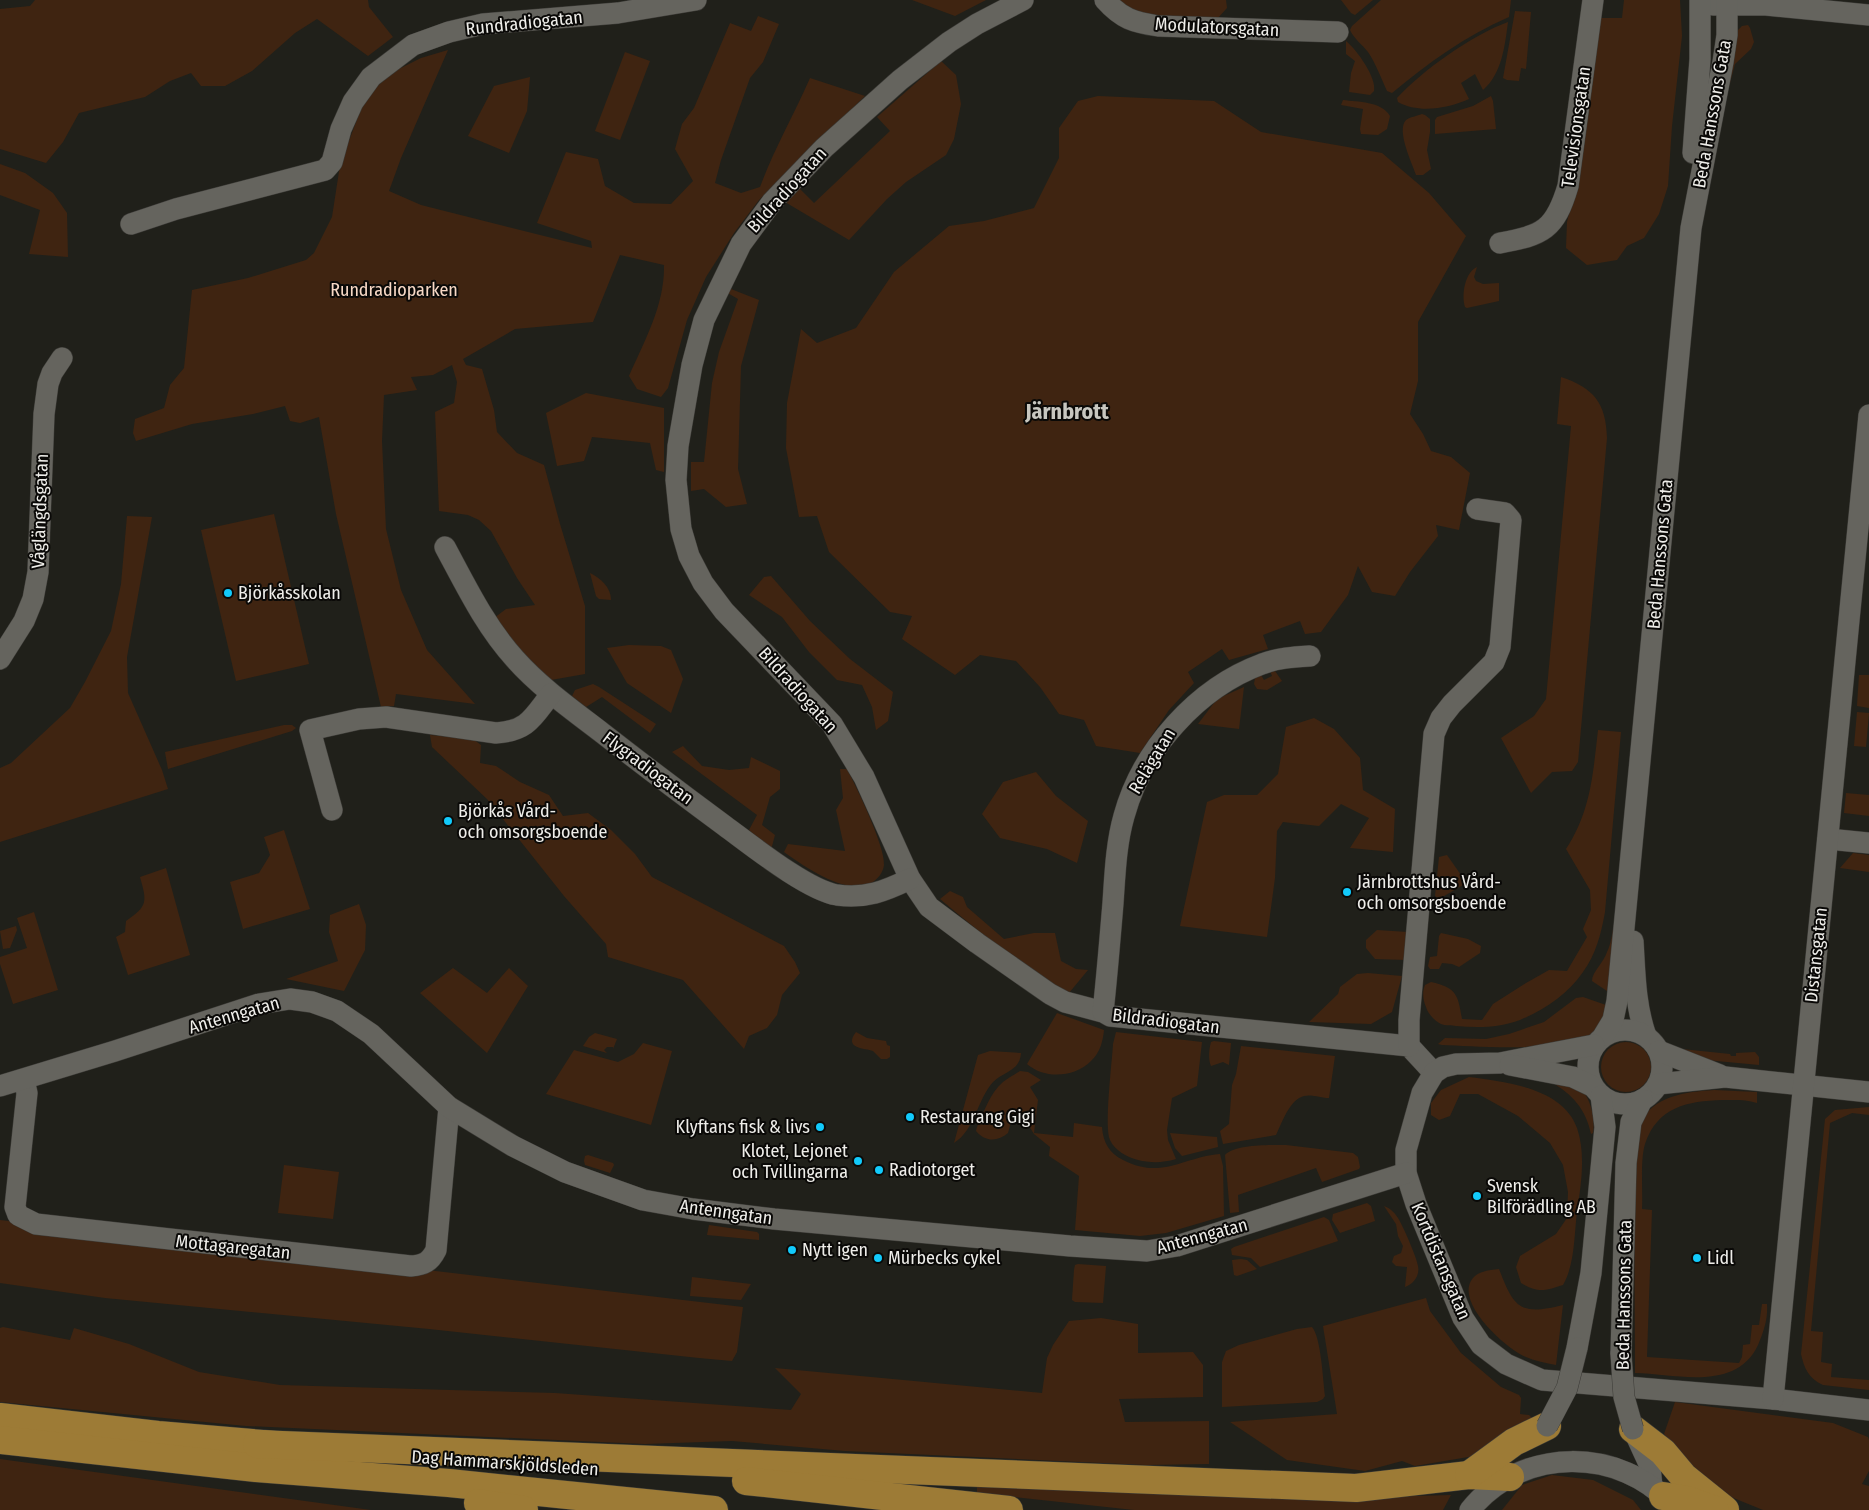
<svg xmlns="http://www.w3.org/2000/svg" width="1869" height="1510" font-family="'Fira Sans Condensed',sans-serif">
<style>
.green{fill:#3f2411}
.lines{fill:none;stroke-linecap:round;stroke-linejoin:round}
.minor-casing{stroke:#3c3b37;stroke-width:22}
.major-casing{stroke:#3c3b37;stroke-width:29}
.minor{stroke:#65645e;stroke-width:21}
.major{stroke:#9d7b36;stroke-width:28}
.minor-bridge-casing{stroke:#3c3b37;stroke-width:22;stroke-linecap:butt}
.minor-bridge{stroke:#65645e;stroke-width:21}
.poi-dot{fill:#12cafb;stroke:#0a0907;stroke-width:2}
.labels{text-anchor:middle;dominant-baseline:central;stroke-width:4;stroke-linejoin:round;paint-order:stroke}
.street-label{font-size:18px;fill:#eeede9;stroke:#0a0907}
.park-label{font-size:18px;fill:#f8d9c6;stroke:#0a0907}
.poi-label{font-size:18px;fill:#eeede9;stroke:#0a0907;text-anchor:start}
.district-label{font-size:22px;font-weight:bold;fill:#c8c7c0;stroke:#0a0907}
</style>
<rect width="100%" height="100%" fill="#20201a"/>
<g class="green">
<path d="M35 0H368L369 7 393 37 368 56 317 19 295 33 252 71 225 86H201L191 73 170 81 145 97 79 113 63 142 46 163 0 149V9L30 6Z"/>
<path d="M912 0H986L955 16Z"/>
<path d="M1118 0H1226L1227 8 1217 19C1188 18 1138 23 1118 0Z"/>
<path d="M1341 0H1373L1355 15 1351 13Z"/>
<path d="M1381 0H1511L1509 17C1465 36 1428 63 1392 93L1387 91C1381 78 1376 64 1368 52 1362 44 1354 39 1350 30L1352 26Z"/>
<path d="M1624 0H1680L1682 36 1672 126 1668 186 1659 214 1644 238 1627 246 1617 260 1587 265 1566 248 1567 222 1576 187 1600 18H1622Z"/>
<path d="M1515 11 1531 12 1526 69 1521 68 1519 81 1507 80 1503 78Z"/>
<path d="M758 16 779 24 763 62 750 78 721 160 715 183 741 193 760 187C774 149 794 115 810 78L865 96 759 200 734 233 706 277 687 320 668 388 661 397 637 389 629 376C645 340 665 304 664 265L620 255 593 322 515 329 463 359 466 365 482 369 494 410 497 432 517 453 544 465 560 524 585 606V674L551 680 490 621 506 609 535 605 517 578 491 531 479 520 468 515 439 511 435 412 454 403 457 382 452 365 433 375 411 377 417 390 384 395 382 441 386 529 401 590 427 650 475 704 396 694 394 706 381 707 336 514 319 417 300 423 290 421 285 406 253 414 192 424 136 441 133 433 135 419 164 408 170 385 184 368 192 290 248 278 306 260 314 253 332 217 340 165 362 106 377 86 397 70 421 58 448 50 401 158 389 191 421 205 592 248 591 241 537 223 566 152 598 159 605 186 634 203 671 204 693 181 675 149 682 124 694 108 730 23 751 31Z"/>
<path d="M1508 22C1505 45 1502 74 1483 90L1475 74 1461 83 1469 99C1449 108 1419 114 1398 102L1397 98C1423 70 1472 35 1508 22Z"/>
<path d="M1748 25 1750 28 1754 42 1751 49 1735 64 1715 140 1736 32 1742 26Z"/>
<path d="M1346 41C1357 50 1377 78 1374 91L1370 95 1349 92 1351 73 1355 61 1346 54Z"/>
<path d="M625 52 650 61 620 140 595 131Z"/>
<path d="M941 61 956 75 961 104 954 139 946 155 906 182 887 199 849 240 785 202 798 187 814 203 890 131 877 117Z"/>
<path d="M530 77 527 111 509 153 468 136 494 86Z"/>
<path d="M1098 96 1214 101 1261 132 1382 153 1429 193 1466 236 1418 322V381L1410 414 1423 434 1431 451 1451 457 1470 473 1459 530 1436 525 1438 536 1410 572 1395 596 1372 592 1358 566 1348 595 1321 632 1305 634 1300 621 1263 635 1268 649 1229 660 1222 649 1188 672 1194 683 1169 710 1140 753 1096 746 1084 720 1059 714 1040 687 1016 661 980 655 955 675 902 639 912 616 890 612 829 552 817 516 799 517 786 448 787 403 801 329 817 343 856 328 894 272 949 226 984 221 1034 208 1059 158V128L1078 101Z"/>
<path d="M1491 96 1493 101 1496 129 1435 134V120L1437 117 1473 106Z"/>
<path d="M1343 100C1358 102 1381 101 1390 116L1387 129 1378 135 1361 134 1360 129 1363 109 1341 105Z"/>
<path d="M1422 114 1425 115 1430 119V132L1427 150 1431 169 1423 175H1416C1412 163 1396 130 1406 120 1410 117 1417 116 1422 114Z"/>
<path d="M0 164 25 173 53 193 67 213 68 257 29 254 40 210 0 195Z"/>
<path d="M1477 267 1474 277 1476 281 1483 284 1499 283V301L1467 308 1465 307C1461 295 1465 272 1477 267Z"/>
<path d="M731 289 759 300 741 366 738 469 747 504 726 507 704 489 691 491V462H704L712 383 719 352 738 299 726 292Z"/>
<path d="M1561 377C1594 388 1606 403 1607 438L1578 762 1572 771 1552 772 1531 793 1501 738 1534 716 1546 699 1571 426 1557 424Z"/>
<path d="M586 393 664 408V472L656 470 650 443 592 437 584 461 557 466 546 413Z"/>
<path d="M274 514 309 664 236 681 201 530Z"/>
<path d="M127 516 152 517 127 657 128 693 162 770 168 789 0 842V768L11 763 70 708 85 682 111 631 121 584Z"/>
<path d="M590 573C600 578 611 587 611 600L599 599 596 596Z"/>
<path d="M771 576 810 621 850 659 893 692 888 721 876 730 872 707 862 685 837 680 809 652 782 617 749 595 764 577Z"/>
<path d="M629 645 661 646 671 650 683 679 671 713 627 683 607 648Z"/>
<path d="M1270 671H1275L1282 681 1267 690 1257 689 1254 684 1255 678 1261 675 1264 680 1272 676Z"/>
<path d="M1859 675H1869V708L1857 706Z"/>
<path d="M593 684 599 687 656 724 650 733 602 697 586 707 572 696 575 690Z"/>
<path d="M1244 687 1239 729 1198 724 1217 699Z"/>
<path d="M1857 712 1869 713 1866 747 1854 746Z"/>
<path d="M1314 718 1334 729 1360 758 1363 790 1395 809 1393 852 1350 848 1369 818 1341 804 1319 826 1283 822 1277 831 1275 878 1267 937 1180 926 1207 802 1224 795H1257L1278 774 1286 727Z"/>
<path d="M284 725H292L296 728 292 731 168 769 165 752Z"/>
<path d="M1598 730 1621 732 1605 912C1601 934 1596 954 1583 972 1568 994 1544 1010 1520 1020 1499 1028 1478 1028 1456 1026 1452 1025 1445 1026 1441 1024 1435 1021 1428 1014 1426 1007 1423 1000 1422 992 1425 985L1431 982C1457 988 1458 995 1462 1019L1482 1020 1493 1004 1526 983 1549 970 1567 971 1587 937 1583 929 1591 910 1590 890 1566 849C1591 811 1593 773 1598 730Z"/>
<path d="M430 735 473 739 481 745 480 763 496 766 520 782 549 795 563 816 588 813 611 830 635 854 652 877 784 946 795 962 800 973 782 995 777 1015 767 1028 749 1036 744 1049 683 980 608 957 606 944 564 896 487 799 432 747Z"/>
<path d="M683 746 702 766 729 770 749 768 751 757 780 771V789L770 797 762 825 775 835 771 850 749 830 757 815 672 752Z"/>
<path d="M840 769H847C856 786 886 848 884 865 883 873 877 880 871 883 846 896 805 867 784 852L788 844 845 851 836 810 843 798Z"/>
<path d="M1036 772 1056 796 1088 821 1077 863 1047 849 1000 838 982 814 1003 782Z"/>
<path d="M1846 793 1869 795V816L1844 813Z"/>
<path d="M284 830 310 909 243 929 230 882 259 873 270 855 264 837Z"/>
<path d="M1853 853 1869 855V872L1840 868Z"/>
<path d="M1447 855 1461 875 1463 885 1439 899 1435 896 1439 857Z"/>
<path d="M166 868 190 955 128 975 116 937 125 932 126 921C148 906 147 902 140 877Z"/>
<path d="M950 891 963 897 967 907 1004 939 1034 933H1055L1061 961 1076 969 1088 970 1069 993C1022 966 981 934 940 899Z"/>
<path d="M359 904 366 925 365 950 344 991 286 979 338 961 329 932 330 915Z"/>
<path d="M34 912 58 990 13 1004 0 964V957L27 948 17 918Z"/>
<path d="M1614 924 1611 990 1607 991 1592 981C1592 972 1604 962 1607 952 1611 944 1612 934 1614 924Z"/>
<path d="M16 926 17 930 10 948 3 949 0 931Z"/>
<path d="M1377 930 1408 932 1406 960 1375 959 1366 948V940Z"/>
<path d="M1441 933 1468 939 1481 946 1480 953 1459 967 1452 964 1442 963 1439 969H1430L1428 966 1430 957 1437 956 1439 936Z"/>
<path d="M453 968 487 993 509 968 528 986 487 1053 420 993Z"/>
<path d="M1368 973 1402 976 1392 1012 1371 1024 1309 1022 1338 994 1340 987 1357 974Z"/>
<path d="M1583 997 1606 1005C1605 1016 1602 1024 1593 1032 1569 1054 1475 1046 1442 1045L1438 1044 1445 1038 1486 1039 1509 1034 1544 1022 1576 998Z"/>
<path d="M1057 1013 1104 1030C1103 1041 1100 1053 1091 1061 1074 1078 1044 1079 1027 1064Z"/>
<path d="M856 1032 867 1038 886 1041 887 1045 890 1046V1057L887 1059H881L873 1051C865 1048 843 1049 856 1032Z"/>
<path d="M1116 1032 1202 1042 1197 1086 1172 1098 1167 1130 1168 1140 1176 1159C1163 1163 1150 1163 1138 1160 1127 1157 1115 1151 1110 1140 1104 1126 1112 1063 1113 1044Z"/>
<path d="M595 1033 617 1039 613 1049V1047H607L604 1050 607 1053 583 1046 589 1037Z"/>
<path d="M1214 1041 1231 1043 1229 1065 1223 1062 1211 1066C1208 1059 1209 1049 1211 1042Z"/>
<circle cx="1626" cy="1067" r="25"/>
<path d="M643 1043 672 1051 651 1125 546 1094 574 1050 618 1062 634 1054Z"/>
<path d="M1241 1046 1335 1056 1329 1098C1322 1098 1311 1094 1304 1096 1289 1100 1282 1123 1276 1135L1223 1144 1220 1131 1229 1124 1232 1085 1236 1074Z"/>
<path d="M1682 1049 1730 1054 1731 1056H1736V1053L1755 1052 1759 1057V1065L1706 1060Z"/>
<path d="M990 1051 1021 1053C1020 1071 1004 1071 993 1082 977 1100 975 1130 954 1143L978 1055Z"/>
<path d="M1020 1071 1028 1072 1041 1080 1030 1087 1038 1100 1034 1133 1073 1137 1074 1123 1102 1127C1103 1142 1109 1153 1123 1160 1162 1180 1183 1157 1220 1154L1223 1166 1224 1216 1166 1233 1140 1236 1075 1230 1079 1176 1049 1156 1050 1147 1034 1134 1029 1126 1014 1119 1011 1122 1008 1133C998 1142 985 1142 976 1131L977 1127C984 1112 990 1093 1003 1082 1008 1078 1014 1075 1020 1071Z"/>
<path d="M1469 1077C1506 1082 1563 1088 1577 1128 1586 1154 1581 1185 1577 1212 1574 1236 1575 1264 1563 1285 1544 1291 1538 1293 1521 1283L1516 1267 1520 1256 1556 1234 1567 1218 1568 1192 1563 1165 1550 1143 1518 1116 1478 1094H1460L1450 1116 1439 1120 1431 1115V1103L1441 1090Z"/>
<path d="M1551 1082C1559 1084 1571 1084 1579 1088 1590 1094 1596 1121 1593 1133L1591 1134C1586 1109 1572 1094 1551 1082Z"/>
<path d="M1714 1090 1757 1092V1103C1745 1099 1734 1100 1722 1100 1688 1101 1657 1107 1645 1144 1640 1160 1643 1191 1642 1209L1652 1210 1647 1357 1739 1363 1742 1357 1743 1345 1750 1344 1752 1325H1759L1762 1304H1767C1768 1319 1764 1331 1758 1345 1736 1392 1676 1374 1635 1373L1634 1148C1635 1141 1636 1132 1639 1125 1653 1095 1686 1092 1714 1090Z"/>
<path d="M1869 1107V1115L1852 1113 1830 1123 1811 1331 1823 1332 1821 1362 1832 1364 1831 1377 1869 1380V1390L1823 1385C1809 1379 1804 1368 1801 1354L1825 1119 1835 1110Z"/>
<path d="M1170 1133 1217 1137 1218 1147 1182 1156 1175 1148Z"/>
<path d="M1286 1145 1353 1153 1358 1157 1360 1167 1359 1169 1322 1182 1316 1168 1238 1195 1239 1212 1230 1213 1225 1155C1235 1144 1272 1145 1286 1145Z"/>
<path d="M588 1155 613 1163 614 1165 610 1173 585 1165 584 1161 585 1156Z"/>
<path d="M284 1165 339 1172 333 1219 278 1213Z"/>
<path d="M1367 1203 1371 1206 1375 1221 1340 1233 1332 1220 1333 1214Z"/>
<path d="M1384 1206C1390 1208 1395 1213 1398 1218 1403 1226 1417 1258 1418 1266 1420 1275 1414 1284 1405 1287L1407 1267 1396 1266 1392 1262 1394 1256 1401 1253 1403 1246 1398 1236 1396 1224Z"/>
<path d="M1324 1217 1329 1220 1338 1241 1260 1267 1251 1258 1232 1255 1231 1249 1234 1247Z"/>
<path d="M0 1220 743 1307 737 1352 732 1361 699 1358 429 1329 105 1298 0 1283Z"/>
<path d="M709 1225 757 1232 759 1234V1240L707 1235Z"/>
<path d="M1241 1259 1247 1260 1257 1269 1237 1276 1234 1275 1232 1260Z"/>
<path d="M1078 1264 1106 1266 1103 1303 1075 1302 1072 1300 1074 1270 1075 1265Z"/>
<path d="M1499 1269C1514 1308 1520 1316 1563 1305L1556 1365C1546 1363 1535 1361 1526 1357 1506 1349 1453 1301 1473 1278 1479 1271 1490 1270 1499 1269Z"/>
<path d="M692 1277 751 1284 741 1300 690 1296Z"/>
<path d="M1426 1298 1430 1311 1461 1353 1501 1387 1519 1395 1521 1398 1520 1414 1529 1415 1533 1419 1480 1455 1415 1466 1402 1461 1365 1471 1287 1460 1230 1422 1337 1414 1323 1326Z"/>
<path d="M1101 1318 1138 1324V1353L1193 1352 1203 1365V1397L1119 1399 1125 1422 1209 1421V1464L1146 1465 845 1451 732 1441 645 1444 246 1426 0 1402V1328L3 1327 70 1340 74 1328 129 1344 199 1372 280 1385 555 1393 791 1410 801 1394 775 1368 1042 1393 1047 1358 1053 1345 1069 1321Z"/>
<path d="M1312 1327C1321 1337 1323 1380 1325 1396L1323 1399 1317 1402 1222 1407V1362L1226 1351 1239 1345 1297 1329Z"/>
<path d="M1675 1402 1833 1423 1868 1437 1869 1440V1471L1862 1484 1869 1486V1510H1763L1709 1488 1664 1434Z"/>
<path d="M0 1459 371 1510H0Z"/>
<path d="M1552 1475 1593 1480 1633 1500 1641 1510H1502L1522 1485Z"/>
<path d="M977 1478 1378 1497 1451 1495 1443 1510H1134L977 1493Z"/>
</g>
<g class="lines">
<g class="minor-casing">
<g id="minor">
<path d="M1023 0 977 24 949 42 900 80 824 148 772 202 741 244 704 320 692 365 678 446 676 480 681 529 689 556 703 583 724 611 832 724 864 777 910 879 929 907 977 943 1050 994 1065 1002 1103 1012 1110 1016 1409 1046 1434 1073"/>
<path d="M1105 0C1122 19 1133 22 1158 26L1338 32"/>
<path d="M1713 5H1766L1869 15"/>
<path d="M1693 153 1700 59V0"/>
<path d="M131 224 176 209 325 170 332 162 341 129 353 102 371 77 413 45 449 32 483 24 618 13 696 0"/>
<path d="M1500 243C1543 235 1555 230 1568 186L1593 0"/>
<path d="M445 547C466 586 485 626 515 659 540 687 571 709 601 732 642 764 683 795 725 826 751 845 807 890 837 895 866 899 885 891 910 879"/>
<path d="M0 659 24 621 33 599 38 572 44 414 48 384 52 373 62 358"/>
<path d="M332 810 310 730 359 719 386 717 496 733C528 731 533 717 551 694"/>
<path d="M1828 839 1869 843"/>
<path d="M1633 941C1635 973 1635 1005 1646 1036"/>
<path d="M1103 1012C1107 976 1110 939 1113 903 1115 874 1116 844 1124 816 1142 750 1197 688 1262 664 1277 658 1294 657 1310 656"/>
<circle cx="1625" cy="1067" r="37"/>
<path d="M1604 1035 1613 1020 1617 1001 1691 228 1723 62 1727 35V0"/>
<path d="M1594 1045 1500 1063 1456 1064 1443 1067 1434 1073 1422 1093 1406 1150V1173L1416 1204 1463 1318 1481 1345 1506 1364 1542 1380 1773 1399 1869 1410"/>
<path d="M1409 1046V1020L1434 734 1441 718 1452 704 1494 662 1500 647 1511 520 1505 513 1477 509"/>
<path d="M1659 1051 1720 1075"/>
<path d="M1510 1065 1573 1077 1592 1086"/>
<path d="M24 1080 27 1093 15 1207 18 1215 36 1224 411 1266C424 1265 430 1262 436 1250L449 1107"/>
<path d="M1658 1084 1725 1077 1869 1092"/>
<path d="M0 1086 115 1051 259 1004 290 999 312 1002 337 1011 371 1034 449 1107 513 1146 565 1172 643 1200 693 1209 774 1219 1070 1246 1147 1251 1177 1246 1406 1173"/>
<path d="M1577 1348 1591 1273 1605 1127 1601 1096"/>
<path d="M1621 1354 1626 1163 1631 1122 1642 1100"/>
<path d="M1773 1399 1869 415"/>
<path d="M1633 1429 1650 1466 1652 1487"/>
<path d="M1470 1510C1521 1446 1621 1446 1674 1507"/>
</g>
</g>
<g class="major-casing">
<g id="major">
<path d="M0 1417 158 1435 275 1445"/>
<path d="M1633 1429 1663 1452 1684 1477 1725 1510"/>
<path d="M0 1440 256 1468 449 1483 714 1510"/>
<path d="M257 1444 1356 1488 1469 1475 1510 1477"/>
<path d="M1469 1475 1514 1442 1547 1426"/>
<path d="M746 1481 1009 1510"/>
<path d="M1663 1496 1687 1500 1715 1510"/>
<path d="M478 1503 524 1510"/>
</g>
</g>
<use href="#minor" class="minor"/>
<use href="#major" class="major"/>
<g class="minor-bridge-casing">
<g id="minor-bridge">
<path d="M1621 1354 1624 1397 1633 1429"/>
<path d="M1547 1426 1567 1388 1577 1348"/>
</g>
</g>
<use href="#minor-bridge" class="minor-bridge"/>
</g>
<g class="poi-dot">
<circle cx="228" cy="593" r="5"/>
<circle cx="448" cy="821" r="5"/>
<circle cx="1347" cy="892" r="5"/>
<circle cx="910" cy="1117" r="5"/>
<circle cx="820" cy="1127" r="5"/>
<circle cx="858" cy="1161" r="5"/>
<circle cx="879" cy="1170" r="5"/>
<circle cx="1477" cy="1196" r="5"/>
<circle cx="792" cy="1250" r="5"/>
<circle cx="878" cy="1258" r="5"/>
<circle cx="1697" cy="1258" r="5"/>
</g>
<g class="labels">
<g class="street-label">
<text transform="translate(524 23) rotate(-6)">Rundradiogatan</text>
<text transform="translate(1217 27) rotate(3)">Modulatorsgatan</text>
<text transform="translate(1712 114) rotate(-80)">Beda Hanssons Gata</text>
<text transform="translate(1576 127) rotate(-82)">Televisionsgatan</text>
<text transform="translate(787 190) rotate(-48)">Bildradiogatan</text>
<text transform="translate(40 511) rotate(-88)">Våglängdsgatan</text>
<text transform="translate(1660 554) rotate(-85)">Beda Hanssons Gata</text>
<text transform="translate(798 690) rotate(48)">Bildradiogatan</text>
<text transform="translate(1152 761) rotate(-59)">Relägatan</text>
<text transform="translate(648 768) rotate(37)">Flygradiogatan</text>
<text transform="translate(1816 955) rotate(-84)">Distansgatan</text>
<text transform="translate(234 1015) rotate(-16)">Antenngatan</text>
<text transform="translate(1166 1021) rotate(7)">Bildradiogatan</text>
<text transform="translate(726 1212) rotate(8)">Antenngatan</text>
<text transform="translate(1202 1236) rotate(-15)">Antenngatan</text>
<text transform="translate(233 1247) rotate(6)">Mottagaregatan</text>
<text transform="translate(1441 1261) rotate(67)">Kortdistansgatan</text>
<text transform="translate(1624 1295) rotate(-89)">Beda Hanssons Gata</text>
<text transform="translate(505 1463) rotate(4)">Dag Hammarskjöldsleden</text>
</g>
<g class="park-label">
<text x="394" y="290">Rundradioparken</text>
</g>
<g class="poi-label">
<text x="238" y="593">Björkåsskolan</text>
<text x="458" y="811">Björkås Vård-<tspan x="458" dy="21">och omsorgsboende</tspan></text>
<text x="1357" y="882">Järnbrottshus Vård-<tspan x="1357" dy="21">och omsorgsboende</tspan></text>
<text x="920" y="1117">Restaurang Gigi</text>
<text x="810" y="1127" text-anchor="end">Klyftans fisk &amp; livs</text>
<text x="848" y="1151" text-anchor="end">Klotet, Lejonet<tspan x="848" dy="21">och Tvillingarna</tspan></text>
<text x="889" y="1170">Radiotorget</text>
<text x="1487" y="1186">Svensk<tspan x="1487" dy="21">Bilförädling AB</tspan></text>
<text x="802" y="1250">Nytt igen</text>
<text x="888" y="1258">Mürbecks cykel</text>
<text x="1707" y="1258">Lidl</text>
</g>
<g class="district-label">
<text x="1067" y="411">Järnbrott</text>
</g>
</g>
</svg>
